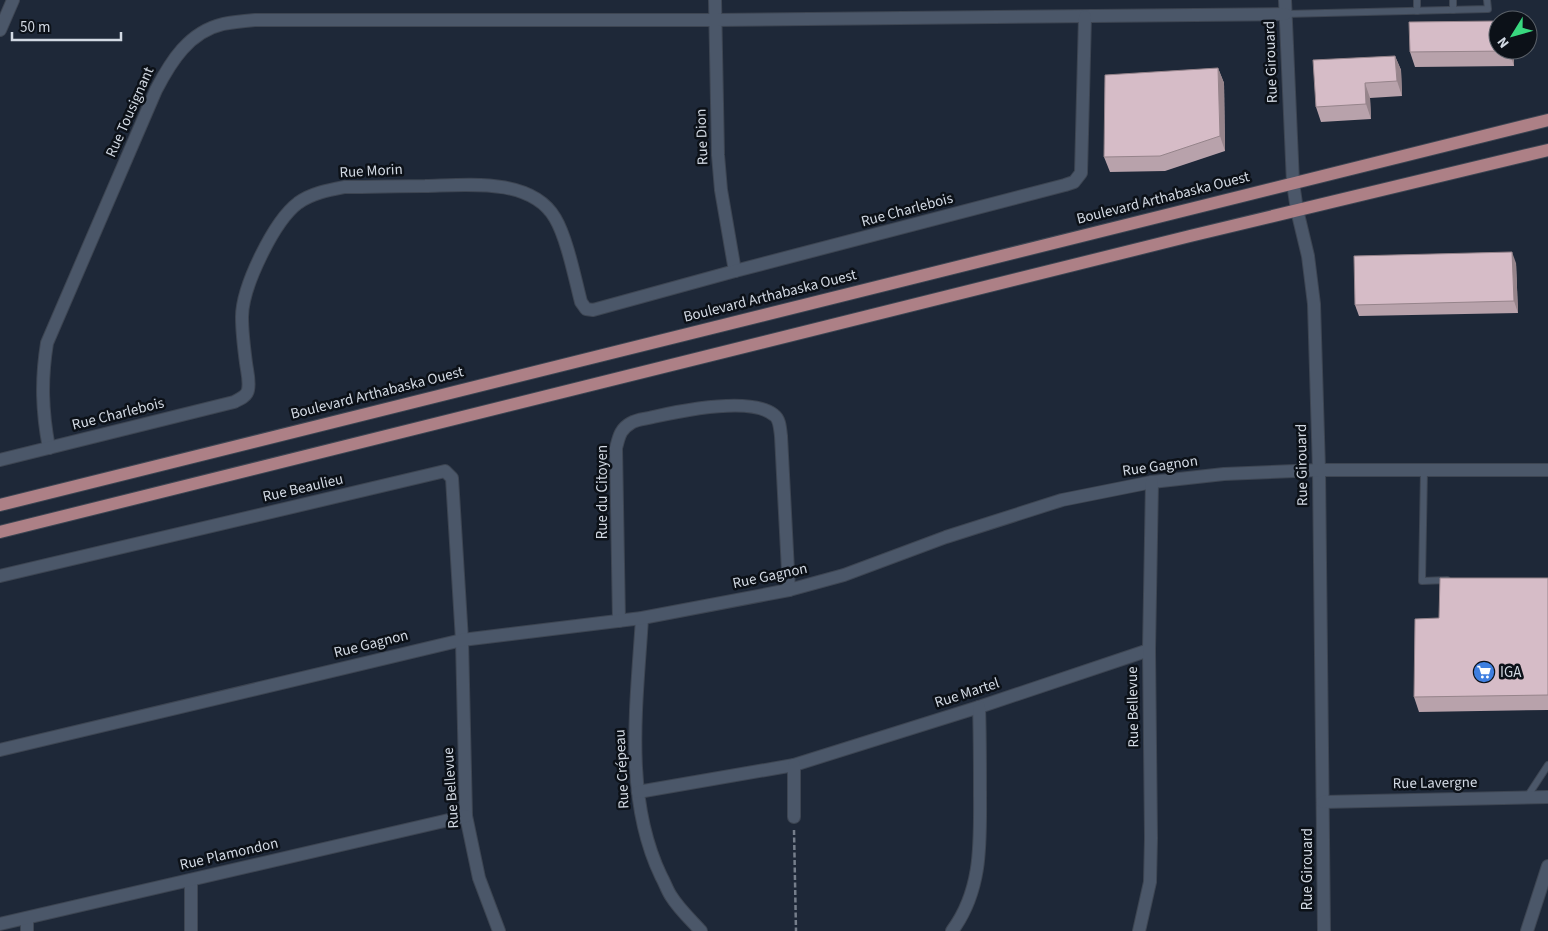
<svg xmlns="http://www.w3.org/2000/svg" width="1548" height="931" font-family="'Source Sans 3',sans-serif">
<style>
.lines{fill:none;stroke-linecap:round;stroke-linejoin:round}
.lane-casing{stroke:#3d4552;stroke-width:8}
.street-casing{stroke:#3d4552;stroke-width:14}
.primary-casing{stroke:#3d4552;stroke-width:14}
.path{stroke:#757e8b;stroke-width:2.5;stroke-dasharray:5 2.5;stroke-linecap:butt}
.lane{stroke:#4b5769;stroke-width:6}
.street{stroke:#4b5769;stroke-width:12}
.primary{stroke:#ad8086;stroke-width:12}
.wall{fill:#b8a2ab}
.shaded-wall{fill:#96848b}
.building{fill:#d6bcc7;stroke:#96848b}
.labels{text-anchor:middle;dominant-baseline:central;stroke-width:5;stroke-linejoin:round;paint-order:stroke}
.street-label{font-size:15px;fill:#d2d9e3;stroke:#0c1118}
.poi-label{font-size:15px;fill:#d2d9e3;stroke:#0c1118;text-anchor:start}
</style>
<rect width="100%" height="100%" fill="#1e2838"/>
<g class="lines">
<g class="lane-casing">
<g id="lane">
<path d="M1417 0V11"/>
<path d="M1453 0V10"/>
<path d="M1285 14 1488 9 1487 0"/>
<path d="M1424 470 1422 581 1447 580"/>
<path d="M1527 797 1548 765"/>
</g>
</g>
<g class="street-casing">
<g id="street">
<path d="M715 0 718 155 721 190 735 271"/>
<path d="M1285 0 1293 183 1297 210 1308 256 1314 304 1319 470 1324 931"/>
<path d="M0 30 13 0"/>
<path d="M49 448C42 411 41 380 47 343L156 90C171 61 189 32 223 24 233 22 244 21 255 20H715L1285 14"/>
<path d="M0 460 234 402C240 399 247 396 248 390 250 381 247 371 246 363 244 348 242 332 242 317 242 287 274 221 298 203 312 193 329 190 345 187 372 187 398 186 425 186 466 185 531 177 555 218 567 238 575 279 581 302L586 309 593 310 735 271 1065 185 1074 182 1081 173 1085 17"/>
<path d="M0 576 445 471 452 478 462 640 466 816 479 878 499 931"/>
<path d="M642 618C637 702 623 797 661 876 665 883 667 890 671 896 679 909 691 920 701 931"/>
<path d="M619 621 616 448C619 437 620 429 631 423 637 419 646 419 653 417 680 411 751 396 774 415 780 419 780 429 781 436L789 590"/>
<path d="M0 750 462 640 642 618 789 590 844 575 946 537 1062 500 1152 482 1224 474 1319 470H1548"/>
<path d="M638 792 794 765 979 707 1149 650"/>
<path d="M1323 802 1548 797"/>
<path d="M794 817V765"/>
<path d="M191 880V931"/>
<path d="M27 918V931"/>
<path d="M0 924 466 816"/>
<path d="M952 931C983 889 980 841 980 791 980 763 980 735 979 707"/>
<path d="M1139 931 1150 882 1151 838 1149 650 1152 482"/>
<path d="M1527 931 1548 866"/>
</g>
</g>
<g class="primary-casing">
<g id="primary">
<path d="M0 505 1548 120"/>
<path d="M0 532 1190 236 1548 150"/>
</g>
</g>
<path class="path" d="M794 830 796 931"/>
<use href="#lane" class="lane"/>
<use href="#street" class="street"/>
<use href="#primary" class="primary"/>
</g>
<g class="wall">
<path d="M1498 50H1514V66L1415 67 1410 52Z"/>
<path d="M1395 56 1401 70 1402 96 1370 98 1371 119 1321 122 1316 107Z"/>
<path d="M1218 68 1224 83 1225 151 1165 171 1110 172 1104 157Z"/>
<path d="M1516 263 1518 313 1359 316 1355 305Z"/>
<path d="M1548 578V710L1419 712 1414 697 1439 618Z"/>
</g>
<g class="shaded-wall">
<path d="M1509 50H1514V66L1509 51Z"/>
<path d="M1395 56 1401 70 1402 96 1397 81Z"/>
<path d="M1218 68 1224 83 1225 151 1220 136Z"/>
<path d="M1365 83 1370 98 1371 119 1366 104Z"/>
<path d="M1512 252 1516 263 1518 313 1514 301Z"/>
</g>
<g class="building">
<path d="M1498 21V50H1509V51L1410 52 1409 22Z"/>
<path d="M1395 56 1397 81 1365 83 1366 104 1316 107 1313 60Z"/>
<path d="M1218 68 1220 136 1160 156 1104 157 1105 75Z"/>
<path d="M1512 252 1514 301 1355 305 1354 256Z"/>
<path d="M1440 578H1548V695L1414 697 1415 619 1439 618Z"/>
</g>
<defs>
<g id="supermarket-disc" transform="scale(1.125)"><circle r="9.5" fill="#3f7fe0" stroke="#0c1118"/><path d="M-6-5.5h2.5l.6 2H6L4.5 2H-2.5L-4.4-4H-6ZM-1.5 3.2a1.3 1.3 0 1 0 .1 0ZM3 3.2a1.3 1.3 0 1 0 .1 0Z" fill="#fff"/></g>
</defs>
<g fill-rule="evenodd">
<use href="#supermarket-disc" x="1484" y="672"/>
</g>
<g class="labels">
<g class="street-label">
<text transform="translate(1271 62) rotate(-92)">Rue Girouard</text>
<text transform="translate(130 112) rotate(-66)">Rue Tousignant</text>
<text transform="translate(702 137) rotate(-92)">Rue Dion</text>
<text transform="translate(371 171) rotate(-3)">Rue Morin</text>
<text transform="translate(1163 198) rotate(-14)">Boulevard Arthabaska Ouest</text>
<text transform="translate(907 210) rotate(-15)">Rue Charlebois</text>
<text transform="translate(770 296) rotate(-14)">Boulevard Arthabaska Ouest</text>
<text transform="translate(377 393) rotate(-14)">Boulevard Arthabaska Ouest</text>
<text transform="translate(118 414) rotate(-14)">Rue Charlebois</text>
<text transform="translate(1302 465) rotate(-91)">Rue Girouard</text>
<text transform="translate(1160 466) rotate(-8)">Rue Gagnon</text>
<text transform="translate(303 488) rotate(-13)">Rue Beaulieu</text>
<text transform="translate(602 492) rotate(-90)">Rue du Citoyen</text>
<text transform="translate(770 576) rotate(-12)">Rue Gagnon</text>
<text transform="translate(371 644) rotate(-14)">Rue Gagnon</text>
<text transform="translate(967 693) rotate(-18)">Rue Martel</text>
<text transform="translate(1133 707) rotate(-91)">Rue Bellevue</text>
<text transform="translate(622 769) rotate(-93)">Rue Crépeau</text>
<text transform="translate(1435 783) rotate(-1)">Rue Lavergne</text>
<text transform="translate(451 788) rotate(-94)">Rue Bellevue</text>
<text transform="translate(229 854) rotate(-13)">Rue Plamondon</text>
<text transform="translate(1307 869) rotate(-90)">Rue Girouard</text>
</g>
<g class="poi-label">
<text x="1500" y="672">IGA</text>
</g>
</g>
<g transform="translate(1513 35) rotate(233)"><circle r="24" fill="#0c1118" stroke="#5b6169"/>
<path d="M0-4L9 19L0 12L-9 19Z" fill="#39d87f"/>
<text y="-8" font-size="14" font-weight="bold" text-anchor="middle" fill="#d2d9e3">N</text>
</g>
<path d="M12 32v8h109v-8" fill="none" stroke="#d2d9e3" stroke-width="2.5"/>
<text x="20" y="32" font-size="15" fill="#d2d9e3" stroke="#0c1118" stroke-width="4" paint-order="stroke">50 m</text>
</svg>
